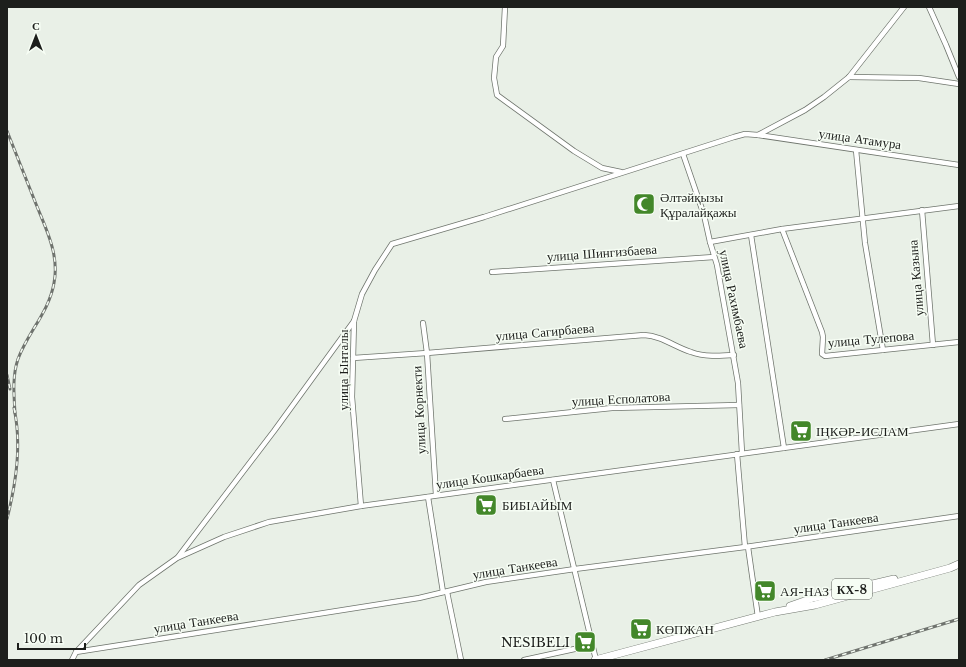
<svg xmlns="http://www.w3.org/2000/svg" width="966" height="667" font-family="'Libre Baskerville',serif">
<style>
.lines{fill:none;stroke-linecap:round;stroke-linejoin:round}
.minor-casing{stroke:#6f756d;stroke-width:6}
.primary-casing{stroke:#6f756d;stroke-width:8}
.minor{stroke:#fff;stroke-width:4.5}
.primary{stroke:#fff;stroke-width:7}
.rail-casing{stroke:#6f736e;stroke-width:3}
.rail{stroke:#f6fdf4;stroke-width:1.5;stroke-dasharray:4.5;stroke-linecap:butt}
.labels{text-anchor:middle;dominant-baseline:central;stroke-width:3;stroke-linejoin:round;paint-order:stroke}
.shield{fill:#f6fdf4;stroke:#5e625d;stroke-width:1}
.shield-label{font-size:12px;font-weight:bold;fill:#1d1f1c}
.street-label{font-size:13px;fill:#1d1f1c;stroke:#f6fdf4}
.poi-label{font-size:13px;fill:#1d1f1c;stroke:#f6fdf4;text-anchor:start}
</style>
<rect width="100%" height="100%" fill="#e9f0e7"/>
<g class="lines">
<g class="minor-casing">
<g id="minor">
<path d="M505 7 503 46 496 57 494 78 497 95 574 151 602 168 621 172"/>
<path d="M929 7 946 45 959 77"/>
<path d="M849 77 919 78 959 84"/>
<path d="M758 135 959 165"/>
<path d="M856 150 865 243 883 350"/>
<path d="M683 154 704 215 710 242 717 265 738 383 742 453"/>
<path d="M922 210 933 345"/>
<path d="M782 229 822 332 823 337 822 354 825 356 959 342"/>
<path d="M751 235 784 448"/>
<path d="M710 242 782 229 959 206"/>
<path d="M492 272 714 257"/>
<path d="M423 323 427 353 436 495"/>
<path d="M353 358 427 353 644 335C662 336 675 347 691 352 704 357 720 356 734 355"/>
<path d="M505 419 612 408 739 405"/>
<path d="M737 454 745 547"/>
<path d="M553 480 596 660"/>
<path d="M428 497 443 592"/>
<path d="M361 506 352 397 354 321 362 294 375 270 392 244 484 217 734 137 745 134 758 135 805 110 824 97 849 77 904 7"/>
<path d="M748 547 758 617"/>
<path d="M178 557 274 431 354 321"/>
<path d="M447 592 461 660"/>
<path d="M76 652 419 598 486 582 575 569 745 547 959 516"/>
<path d="M72 660 76 652 139 585 177 558 224 537 269 522 361 506 959 424"/>
<path d="M524 660 593 645"/>
</g>
</g>
<g class="primary-casing">
<g id="primary">
<path d="M790 606 813 598 894 579"/>
<path d="M595 660 775 612 815 605 950 568 959 564"/>
</g>
</g>
<use href="#minor" class="minor"/>
<use href="#primary" class="primary"/>
<g class="rail-casing">
<g id="rail">
<path d="M7 131C16 154 25 176 34 199 44 225 60 253 54 283 49 312 28 332 18 359 12 377 14 395 15 413"/>
<path d="M7 375 10 389"/>
<path d="M7 519C16 483 22 445 14 408"/>
<path d="M825 660 959 619"/>
</g>
</g>
<use href="#rail" class="rail"/>
</g>
<defs>
<g id="mosque-square" transform="scale(1.15)"><rect x="-9" y="-9" width="18" height="18" rx="4" fill="#43872a" stroke="#f6fdf4"/><path d="M3.5-4.9A6 6 0 1 0 3.5 4.9A5 5 0 1 1 3.5-4.9Z" fill="#fff"/></g>
<g id="supermarket-square" transform="scale(1.15)"><rect x="-9" y="-9" width="18" height="18" rx="4" fill="#43872a" stroke="#f6fdf4"/><path d="M-6-5.5h2.5l.6 2H6L4.5 2H-2.5L-4.4-4H-6ZM-1.5 3.2a1.3 1.3 0 1 0 .1 0ZM3 3.2a1.3 1.3 0 1 0 .1 0Z" fill="#fff"/></g>
</defs>
<g fill-rule="evenodd">
<use href="#mosque-square" x="644" y="204"/>
<use href="#supermarket-square" x="801" y="431"/>
<use href="#supermarket-square" x="486" y="505"/>
<use href="#supermarket-square" x="765" y="591"/>
<use href="#supermarket-square" x="641" y="629"/>
<use href="#supermarket-square" x="585" y="642"/>
</g>
<g class="labels">
<rect class="shield" x="832" y="579" width="40" height="20" rx="3"/>
<g class="shield-label">
<text x="852" y="589">КХ-8</text>
</g>
<g class="street-label">
<text transform="translate(860 139) rotate(8)">улица Атамура</text>
<text transform="translate(602 253) rotate(-4)">улица Шингизбаева</text>
<text transform="translate(916 278) rotate(-95)">улица Казына</text>
<text transform="translate(734 299) rotate(78)">улица Рахимбаева</text>
<text transform="translate(545 332) rotate(-5)">улица Сагирбаева</text>
<text transform="translate(871 339) rotate(-5)">улица Тулепова</text>
<text transform="translate(343 370) rotate(-90)">улица Ынталы</text>
<text transform="translate(621 399) rotate(-3)">улица Есполатова</text>
<text transform="translate(419 410) rotate(-93)">улица Корнекти</text>
<text transform="translate(490 477) rotate(-8)">улица Кошкарбаева</text>
<text transform="translate(836 523) rotate(-8)">улица Танкеева</text>
<text transform="translate(515 568) rotate(-9)">улица Танкеева</text>
<text transform="translate(196 622) rotate(-9)">улица Танкеева</text>
</g>
<g class="poi-label">
<text x="660" y="197">Әлтәйқызы<tspan x="660" dy="15">Құралайқажы</tspan></text>
<text x="816" y="431">ІҢКӘР-ИСЛАМ</text>
<text x="502" y="505">БИБІАЙЫМ</text>
<text x="780" y="591">АЯ-НАЗ</text>
<text x="656" y="629">КӨПЖАН</text>
<text x="570" y="642" text-anchor="end">NESIBELI</text>
</g>
</g>
<rect width="966" height="667" fill="none" stroke="#1d1f1c" stroke-width="16"/>
<g transform="translate(36 36)" stroke="#f6fdf4" stroke-width="3" paint-order="stroke">
<path d="M0-3L7 15L0 10L-7 15Z" fill="#1d1f1c"/>
<text y="-6" font-size="11" font-weight="bold" text-anchor="middle" fill="#1d1f1c">С</text>
</g>
<path d="M18 643v6h67v-6" fill="none" stroke="#1d1f1c" stroke-width="2"/>
<text x="24" y="643" font-size="12" fill="#1d1f1c" stroke="#f6fdf4" stroke-width="3" paint-order="stroke">100 m</text>
</svg>
